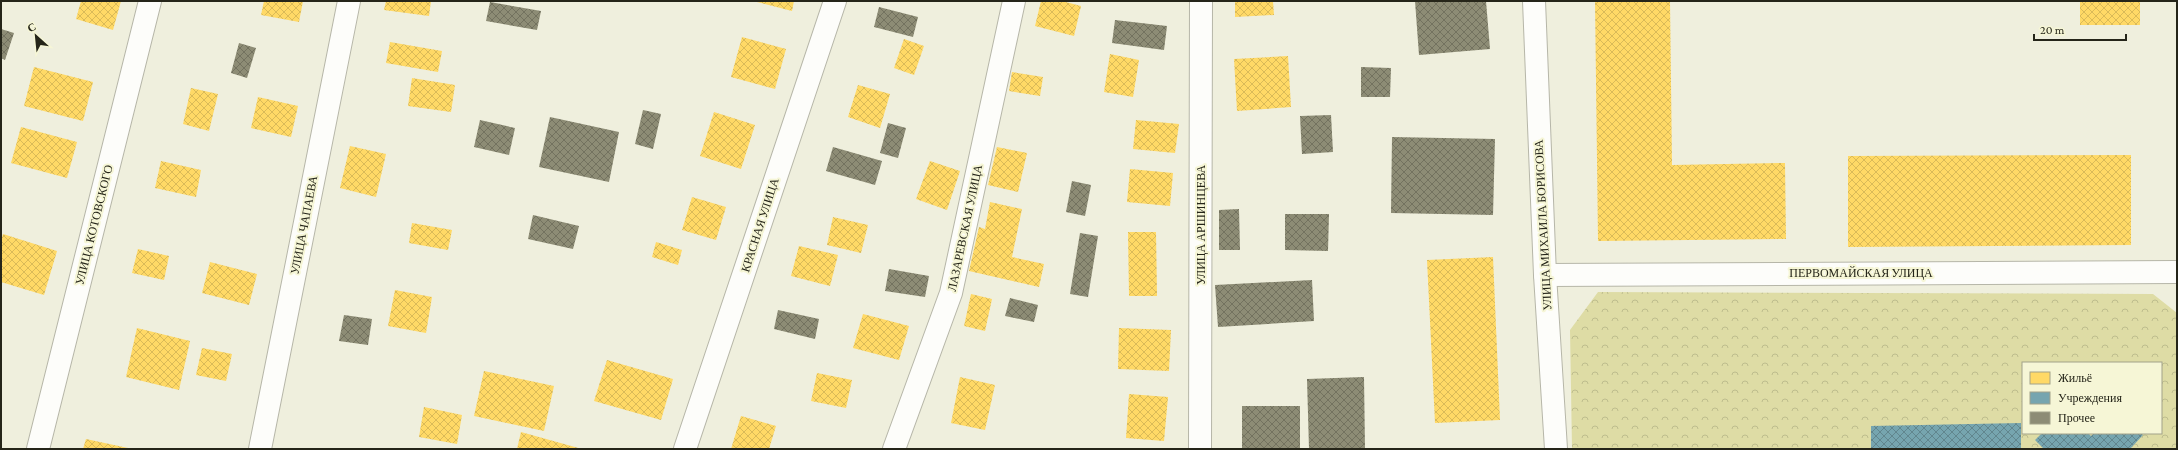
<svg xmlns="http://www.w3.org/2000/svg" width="2178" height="450" font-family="'Crimson Pro',serif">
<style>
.park{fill:url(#park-crowns);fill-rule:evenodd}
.homes{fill:url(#homes-cross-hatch)}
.public{fill:url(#public-cross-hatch)}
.building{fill:url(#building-cross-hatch)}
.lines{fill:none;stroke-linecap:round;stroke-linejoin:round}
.minor-casing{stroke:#b6b6a8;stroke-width:24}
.minor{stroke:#fdfdfa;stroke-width:22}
.labels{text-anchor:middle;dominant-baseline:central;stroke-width:4;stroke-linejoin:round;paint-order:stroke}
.street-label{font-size:12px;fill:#252519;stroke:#f6f6d6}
</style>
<defs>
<pattern id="park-crowns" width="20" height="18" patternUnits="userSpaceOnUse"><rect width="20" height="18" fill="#dedca5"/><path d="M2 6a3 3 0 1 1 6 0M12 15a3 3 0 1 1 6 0" fill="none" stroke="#bebd8d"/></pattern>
<pattern id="homes-cross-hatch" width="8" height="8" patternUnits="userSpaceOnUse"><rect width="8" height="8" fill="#ffd966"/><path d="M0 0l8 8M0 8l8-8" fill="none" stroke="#daba58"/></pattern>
<pattern id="public-cross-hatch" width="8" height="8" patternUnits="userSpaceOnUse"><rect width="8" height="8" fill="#76a5af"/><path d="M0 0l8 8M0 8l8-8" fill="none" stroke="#61868e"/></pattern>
<pattern id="building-cross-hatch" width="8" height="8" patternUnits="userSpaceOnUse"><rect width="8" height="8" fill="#8d8c75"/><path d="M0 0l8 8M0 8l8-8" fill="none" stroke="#73725f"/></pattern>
</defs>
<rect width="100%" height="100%" fill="#efefdd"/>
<path class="park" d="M1598 292 2153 294 2177 313V449H1572L1570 330ZM2023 363H2161V433H2023Z"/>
<g class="homes">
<path d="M81 1H121L113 30 76 19Z"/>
<path d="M264 1H303L299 22 261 15Z"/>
<path d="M386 1H431L429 16 384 10Z"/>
<path d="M753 1H794L792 11Z"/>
<path d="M1041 1H1062L1081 6 1074 36 1035 26Z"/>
<path d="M1235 1H1273L1274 15 1235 17Z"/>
<path d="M1595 1H1670L1672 165 1785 163 1786 239 1598 241Z"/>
<rect x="2080" y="1" width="60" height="24"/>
<path d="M742 37 786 49 775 89 731 77Z"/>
<path d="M904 39 924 46 914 75 894 68Z"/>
<path d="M390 42 442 51 438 72 386 63Z"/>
<path d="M1110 54 1139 60 1133 97 1104 92Z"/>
<path d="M1288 56 1291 107 1237 111 1234 59Z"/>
<path d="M34 67 93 82 83 121 24 106Z"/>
<path d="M1012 72 1043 77 1040 96 1009 91Z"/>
<path d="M412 78 455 85 451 112 408 106Z"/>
<path d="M858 85 890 94 880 128 848 117Z"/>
<path d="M191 88 218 94 209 131 183 124Z"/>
<path d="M258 97 298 106 291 137 251 128Z"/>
<path d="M714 112 755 125 741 169 700 156Z"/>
<path d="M1136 120 1179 124 1175 153 1133 149Z"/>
<path d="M21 127 77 142 67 178 11 163Z"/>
<path d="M350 146 386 154 376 197 340 188Z"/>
<path d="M997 147 1027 153 1018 192 988 185Z"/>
<path d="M2131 155V245L1848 247V156Z"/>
<path d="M161 161 201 170 196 197 155 188Z"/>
<path d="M930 161 960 171 947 210 916 199Z"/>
<path d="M1130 169 1173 173 1170 206 1127 202Z"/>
<path d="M692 197 726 207 716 240 682 230Z"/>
<path d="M990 202 1022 209 1012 257 1044 264 1039 287 969 271 979 227 985 229Z"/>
<path d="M833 217 868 225 861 253 827 245Z"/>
<path d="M412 223 452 230 448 250 409 243Z"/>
<path d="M1128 232H1156L1157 296H1129Z"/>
<path d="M3 234 57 251 44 295 1 282V240Z"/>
<path d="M656 242 682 250 678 265 652 257Z"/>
<path d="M799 246 838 255 830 286 791 276Z"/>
<path d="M138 249 169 256 164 280 132 273Z"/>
<path d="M1493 257 1500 420 1435 423 1427 260Z"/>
<path d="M210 262 257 274 249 305 202 293Z"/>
<path d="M395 290 432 297 426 333 388 326Z"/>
<path d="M971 294 992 299 985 331 964 326Z"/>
<path d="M863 314 909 326 899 360 853 348Z"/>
<path d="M137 328 190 341 179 390 126 377Z"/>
<path d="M1119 328 1171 330 1169 371 1118 369Z"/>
<path d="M202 348 232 354 226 381 196 375Z"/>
<path d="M607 360 673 379 661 420 594 401Z"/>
<path d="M484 371 554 386 544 431 474 416Z"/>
<path d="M817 373 852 380 846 408 811 401Z"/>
<path d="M960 377 995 385 985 430 951 423Z"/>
<path d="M1129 394 1168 397 1164 441 1126 438Z"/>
<path d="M424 407 462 415 457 444 419 437Z"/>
<path d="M741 416 776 426 769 449H731Z"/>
<path d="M521 432 582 449H517Z"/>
<path d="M86 439 128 448V449H83Z"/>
</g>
<g class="public">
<path d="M2021 423V449H1871V426Z"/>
<path d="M2042 433H2088L2091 436 2094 433H2141L2143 435 2130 449H2044L2035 440Z"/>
</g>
<g class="building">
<path d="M1415 1H1486L1490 49 1419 55Z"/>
<path d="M490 2 541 11 537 30 486 21Z"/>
<path d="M879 7 918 17 913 37 874 27Z"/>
<path d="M1115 20 1167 26 1164 50 1112 43Z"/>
<path d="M1 29 14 33 5 60 1 58Z"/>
<path d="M239 43 256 48 247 78 231 73Z"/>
<path d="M1361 67 1391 68 1390 97H1361Z"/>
<path d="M643 110 661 114 653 149 635 144Z"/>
<path d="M1331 115 1333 152 1302 154 1300 116Z"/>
<path d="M550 117 619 132 609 182 539 167Z"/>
<path d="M480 120 515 128 509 155 474 147Z"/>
<path d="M888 123 906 128 898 158 880 153Z"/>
<path d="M1392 137 1495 139 1493 215 1391 213Z"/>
<path d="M833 147 882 161 875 185 826 171Z"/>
<path d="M1072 181 1091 185 1085 216 1066 212Z"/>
<path d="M1239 209 1240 250H1219V210Z"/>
<path d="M1285 214H1329L1328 251 1285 250Z"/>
<path d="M533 215 579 226 573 249 528 239Z"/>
<path d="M1080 233 1098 236 1088 297 1070 294Z"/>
<path d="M889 269 929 276 925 297 885 291Z"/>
<path d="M1312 280 1314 321 1218 327 1215 285Z"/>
<path d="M1010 298 1038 305 1034 322 1005 316Z"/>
<path d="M778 310 819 319 815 339 774 329Z"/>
<path d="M344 315 372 319 368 345 339 341Z"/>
<path d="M1364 377 1365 449H1309L1307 379Z"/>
<rect x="1242" y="406" width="58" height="43"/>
</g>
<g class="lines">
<g class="minor-casing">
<g id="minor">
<path d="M1534 1 1545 275 1556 449"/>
<path d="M1545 275 2177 272"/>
<path d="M38 449 150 1"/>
<path d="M260 449 349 1"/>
<path d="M685 449 835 1"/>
<path d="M894 449 951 293 1014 1"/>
<path d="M1200 449 1201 1"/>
</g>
</g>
<use href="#minor" class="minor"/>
</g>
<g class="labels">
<g class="street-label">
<text transform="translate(94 225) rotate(-76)">УЛИЦА КОТОВСКОГО</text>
<text transform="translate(304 225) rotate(-79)">УЛИЦА ЧАПАЕВА</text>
<text transform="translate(760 225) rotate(-72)">КРАСНАЯ УЛИЦА</text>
<text transform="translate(1201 225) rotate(-90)">УЛИЦА АРШИНЦЕВА</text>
<text transform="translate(1543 225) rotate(-93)">УЛИЦА МИХАИЛА БОРИСОВА</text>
<text transform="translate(965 228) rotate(-78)">ЛАЗАРЕВСКАЯ УЛИЦА</text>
<text x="1861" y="273">ПЕРВОМАЙСКАЯ УЛИЦА</text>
</g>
</g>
<rect width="2178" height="450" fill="none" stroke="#252519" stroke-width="4"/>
<rect x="2022" y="362" width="140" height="72" fill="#f6f6d6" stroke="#a2a28a"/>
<rect x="2030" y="372" width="20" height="12" fill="#ffd966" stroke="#a2a28a"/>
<text x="2058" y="382" font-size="12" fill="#252519">Жильё</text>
<rect x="2030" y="392" width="20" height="12" fill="#76a5af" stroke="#a2a28a"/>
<text x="2058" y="402" font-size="12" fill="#252519">Учреждения</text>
<rect x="2030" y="412" width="20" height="12" fill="#8d8c75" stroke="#a2a28a"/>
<text x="2058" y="422" font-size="12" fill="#252519">Прочее</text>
<g transform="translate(36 36) rotate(333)" stroke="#f6f6d6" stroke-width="3" paint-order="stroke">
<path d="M0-3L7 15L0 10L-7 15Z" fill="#252519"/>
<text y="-6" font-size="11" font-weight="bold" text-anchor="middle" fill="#252519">С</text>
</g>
<path d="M2034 34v6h92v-6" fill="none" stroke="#252519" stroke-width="2"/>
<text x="2040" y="34" font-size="12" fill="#252519" stroke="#f6f6d6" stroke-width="3" paint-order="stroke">20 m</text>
</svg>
